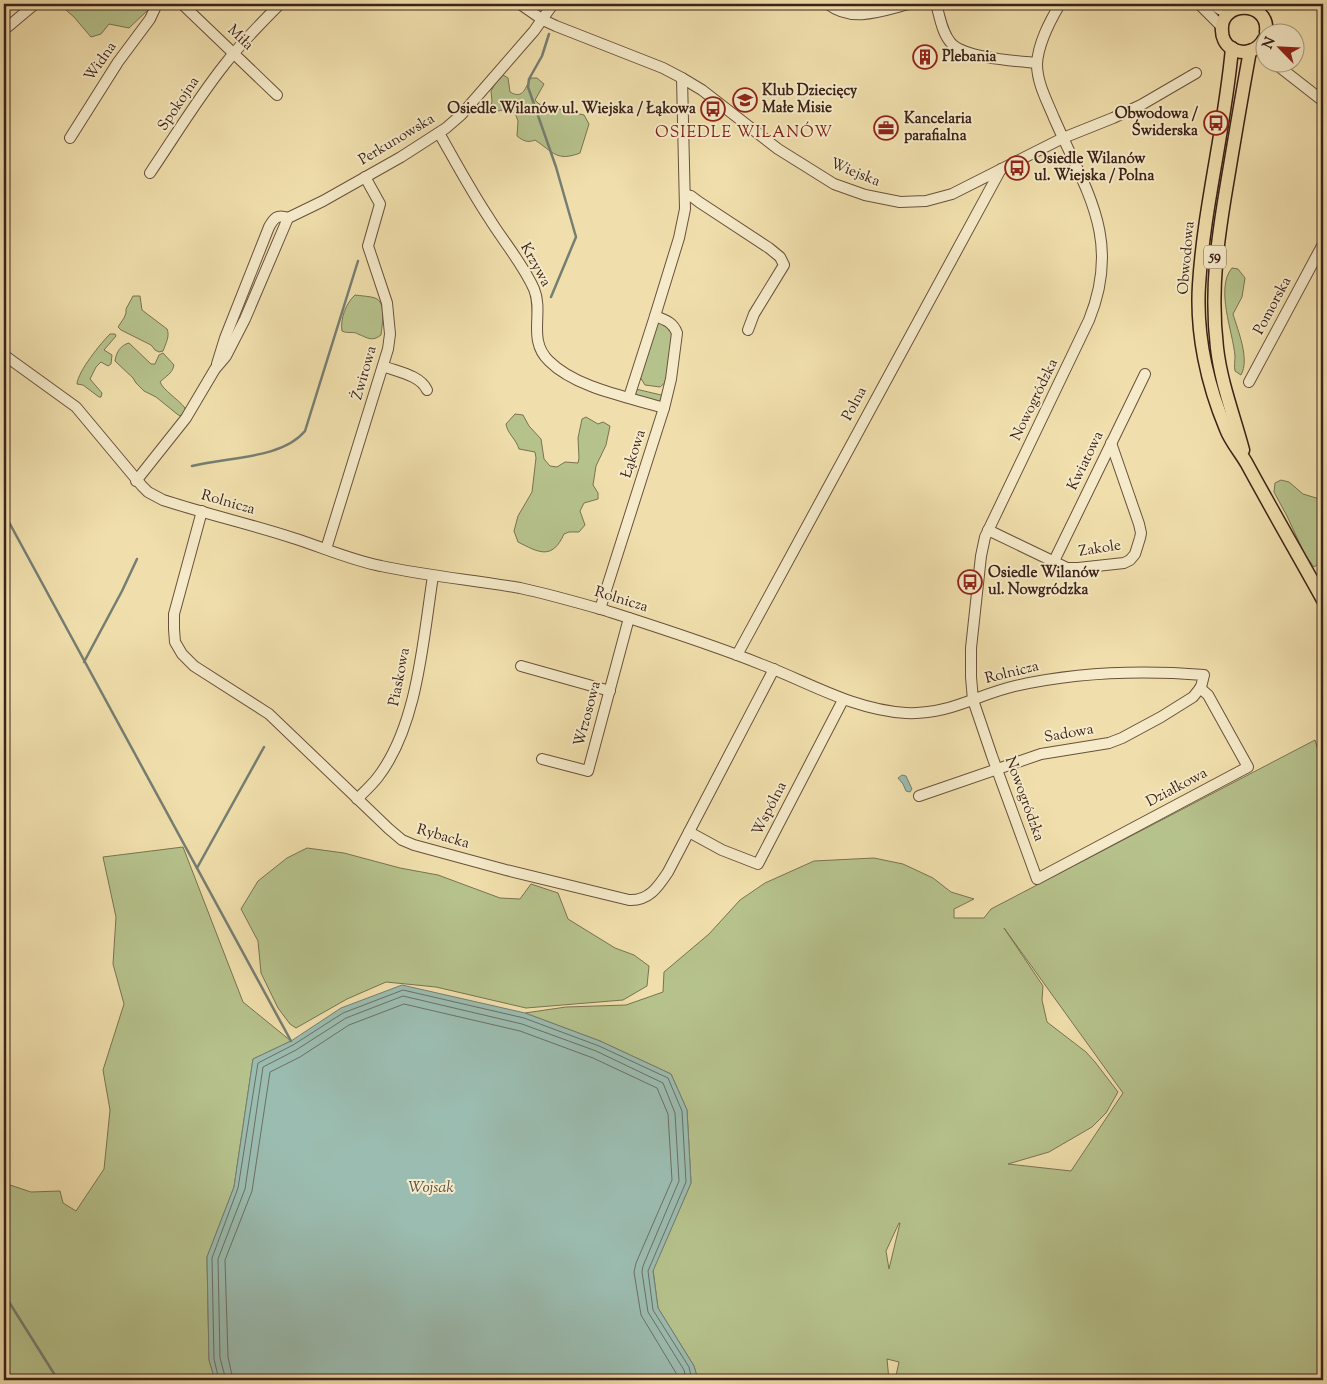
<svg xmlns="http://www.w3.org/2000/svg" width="1327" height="1384" font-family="'Sorts Mill Goudy',serif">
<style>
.green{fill:#b6c28c;stroke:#797252;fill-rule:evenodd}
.water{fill:#9bbcb0;stroke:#757e73}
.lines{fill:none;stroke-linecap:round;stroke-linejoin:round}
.shore{stroke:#6c6f64;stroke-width:1}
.stream{stroke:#757e73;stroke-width:2.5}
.minor-casing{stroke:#69513d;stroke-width:12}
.major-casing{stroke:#3c2218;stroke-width:15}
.minor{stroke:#f5eac9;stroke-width:10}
.major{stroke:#f0dfac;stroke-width:12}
.labels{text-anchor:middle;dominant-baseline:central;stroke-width:4;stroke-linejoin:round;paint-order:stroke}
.shield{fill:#f5eac9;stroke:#745e4d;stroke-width:1}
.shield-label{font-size:14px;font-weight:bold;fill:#3c2218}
.street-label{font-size:15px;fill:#3c2218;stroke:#f5eac9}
.poi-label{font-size:15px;font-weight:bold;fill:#3c2218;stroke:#f5eac9;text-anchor:start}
.neighbourhood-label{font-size:16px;letter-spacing:1px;fill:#7a1f14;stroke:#f5eac9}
.water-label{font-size:16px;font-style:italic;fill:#585046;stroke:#f5eac9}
</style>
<rect width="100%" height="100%" fill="#f0dfac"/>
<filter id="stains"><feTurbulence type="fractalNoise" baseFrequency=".004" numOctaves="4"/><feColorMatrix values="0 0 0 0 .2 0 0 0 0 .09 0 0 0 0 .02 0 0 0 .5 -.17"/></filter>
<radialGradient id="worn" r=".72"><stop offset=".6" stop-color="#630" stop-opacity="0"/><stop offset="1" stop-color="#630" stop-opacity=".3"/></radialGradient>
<g class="green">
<path d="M59 4H151L148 10 129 28 109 24 101 34 91 37 74 17Z"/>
<path d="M503 75 508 78 510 92C524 100 525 87 531 78H537L544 84 535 100 539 104 584 115 589 124 580 153C557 162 553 152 535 140 528 143 523 141 517 136L518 121 515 113 506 109 491 113 490 109 492 101 491 91 495 84Z"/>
<path d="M1232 268 1238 269 1245 278 1242 297 1233 314C1238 331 1250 359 1241 375L1235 371C1234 366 1235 361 1235 356 1233 332 1215 288 1232 268Z"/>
<path d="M355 295C361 296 369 296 375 298 387 302 382 325 381 335 372 342 368 338 358 334 354 331 348 334 342 331 340 319 346 303 355 295Z"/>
<path d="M133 296H140L142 310 167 329C170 336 166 343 163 351L159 352 155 350 151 345 121 330 118 327 124 318 126 313V309Z"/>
<path d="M660 322 666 326 673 336 667 381 660 387 645 385 640 377 657 323Z"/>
<path d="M110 334H115L116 336 104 350 112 355 111 364 108 366 101 362 96 367 90 379 102 393 101 397H99L83 385 77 384C78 371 101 343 110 334Z"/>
<path d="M129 343 151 364H155L159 355 163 353 174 365C172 374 166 376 160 382 163 390 178 399 185 408V411L180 416 177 414 156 397 144 391 136 383 133 378 115 361C116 352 121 345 129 343Z"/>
<path d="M636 389 661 395 662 396V403L635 396 634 394Z"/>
<path d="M515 414 523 415 529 426 541 439 544 459 550 466 557 467 565 462 578 463 579 458 578 438 582 419 586 417 598 424 603 422 610 426 606 445 596 466 593 485 598 493V499L584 503 580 511 585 525 579 532H569L564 534C552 561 538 552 518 542L514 531 518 516 532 492 536 458 535 452 519 449C516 439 507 433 506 424Z"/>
<path d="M1281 480 1289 482 1303 494 1323 500V561L1314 567 1305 555 1287 516 1274 492 1275 483Z"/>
<path d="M1315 740 1323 767V1380H895L899 1362 887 1359 889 1380H698L694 1366 658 1308 653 1270 691 1183 687 1110 671 1074 600 1041 525 1013 566 1007 626 1005 663 992 664 972 709 934 740 900 765 883 814 861 874 858 903 864 933 878 951 892 974 899 954 909V918H984L991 909ZM1004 928 1123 1093 1071 1171 1008 1164 1049 1152 1092 1127 1106 1113 1118 1092 1095 1062 1086 1052 1047 1022 1042 1000 1043 986ZM899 1223H900L889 1269 886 1251Z"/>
<path d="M183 847 243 1002 291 1041 253 1059 234 1187 207 1257 209 1360 215 1380H4V1183L31 1192 60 1191 63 1203 76 1211 104 1169 110 1110 103 1070 124 1004 113 964 116 917 103 857Z"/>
<path d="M307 848 344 853 400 868 438 875 500 898 520 899 531 884 558 893 568 919 615 948 634 955 649 966 647 986 623 1000 526 1008 436 987 386 982 347 999 296 1028 290 1024 278 1008 261 973 258 941 241 909 258 881 287 858Z"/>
</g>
<g class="water">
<path d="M902 775 906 776 912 789 910 792 906 791 903 784 898 778Z"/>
<path d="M402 985 525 1013 600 1041 671 1074 687 1110 691 1183 653 1271 658 1308 694 1366 698 1380H215L209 1360 207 1257 234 1187 253 1059 291 1041 341 1008Z"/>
</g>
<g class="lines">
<g class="shore">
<path d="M219 1380 214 1359 212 1258 238 1188 258 1063 293 1045 343 1013 403 990 524 1018 599 1046 668 1078 682 1111 686 1182 648 1271 653 1310 689 1367 692 1380"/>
<path d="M226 1380 220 1358 218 1259 245 1189 263 1067 296 1050 346 1018 403 996 522 1024 596 1051 663 1083 675 1113 679 1181 643 1266 642 1272 648 1312 684 1370 686 1380"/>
<path d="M233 1380 228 1357 225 1260 252 1191 270 1072 300 1057 349 1025 404 1004 520 1031 593 1058 657 1088 668 1114 672 1180 636 1263 634 1272 641 1315 676 1373 678 1380"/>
</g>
<g class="stream">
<path d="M578 7 580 4"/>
<path d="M549 34 542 56 529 79 528 87 556 167 576 237 551 297"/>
<path d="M192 466C227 457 282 459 305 431L358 261"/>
<path d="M4 513 291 1041"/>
<path d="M84 662 122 591 137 559"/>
<path d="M197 868 264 747"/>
<path d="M4 1294 58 1380"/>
</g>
<g class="minor-casing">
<g id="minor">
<path d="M182 4 277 95"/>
<path d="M520 4 543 20 556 26 663 68 682 78 702 90 778 149 834 184 865 195 900 202 926 201 952 194 1063 138 1113 118 1141 105 1196 73"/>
<path d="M828 4C852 23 882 11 909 4"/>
<path d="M936 4C940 17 942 33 951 43 964 58 1017 61 1037 63"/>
<path d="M1060 4C1050 21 1038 43 1037 64 1037 83 1047 101 1054 118 1086 191 1122 239 1089 320L985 537 981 556 971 648V677L973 700 992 756 1037 879 1248 767 1208 695 1200 688"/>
<path d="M1199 4 1222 27"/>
<path d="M1211 4 1228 14"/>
<path d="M4 30 35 4"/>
<path d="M1273 62 1323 101"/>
<path d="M439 133C455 161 471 191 489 218 503 241 523 264 534 289 544 313 527 340 549 361 576 388 628 397 664 408"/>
<path d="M70 138 118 62 150 19 157 4"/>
<path d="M150 173C175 136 198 98 225 64 242 42 261 23 280 4"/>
<path d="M685 195 691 196 699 202 769 248 780 257 784 265 754 314 748 330"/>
<path d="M4 355 76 407 142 486 148 492 163 500C206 514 250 524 293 538 322 547 350 560 381 566 427 576 474 580 520 588 548 594 576 602 604 610 657 627 711 644 763 665 810 683 854 710 906 713 949 715 976 695 1015 686 1077 672 1141 670 1204 675L1201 687 1193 697 1161 717 1122 738 1109 743 1041 754 919 796"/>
<path d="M217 364 225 338 269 227C274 218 277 214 288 218"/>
<path d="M383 366C398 372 420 375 427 390"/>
<path d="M1249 382 1323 244"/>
<path d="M629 397 655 316"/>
<path d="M136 481 186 418 215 369 226 356 245 319 288 218 323 201 401 157 446 128 461 115 534 31 553 4"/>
<path d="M202 511 174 614V629L175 642 182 654 194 666 269 714 389 829 402 840 414 845 506 870 629 900C649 901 658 887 668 872L774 669"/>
<path d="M988 530 1067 568H1078L1124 563 1130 560 1135 554 1140 538 1141 533 1139 524 1111 443"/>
<path d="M326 549 388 349 390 334 387 303 368 246 380 204 365 177"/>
<path d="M1054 561 1145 374"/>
<path d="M600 609 664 408 671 379 677 333C673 322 665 320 655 316L679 238 685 209 682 78"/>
<path d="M737 655 1001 169"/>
<path d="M521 666 610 691"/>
<path d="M542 759 588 771 629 618"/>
<path d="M357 799C364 792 372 785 378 777 418 725 423 639 433 576"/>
<path d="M689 832 722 850 758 864 843 700"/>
</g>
</g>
<g class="major-casing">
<g id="major">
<path d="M1264 39C1258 51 1243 56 1231 48 1225 44 1222 37 1222 31 1219 0 1270 0 1266 32"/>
<path d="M1232 48C1225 128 1204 205 1199 285 1196 333 1207 384 1226 429 1231 442 1241 453 1247 464 1272 510 1298 555 1323 600"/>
<path d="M1243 450C1234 416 1221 383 1217 348 1210 289 1218 236 1228 178 1235 136 1242 94 1250 51"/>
</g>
</g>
<use href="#minor" class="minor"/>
<use href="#major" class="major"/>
</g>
<defs>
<g id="building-ring" transform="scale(1.25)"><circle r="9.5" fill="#f5eac9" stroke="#8f2418" stroke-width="1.5"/><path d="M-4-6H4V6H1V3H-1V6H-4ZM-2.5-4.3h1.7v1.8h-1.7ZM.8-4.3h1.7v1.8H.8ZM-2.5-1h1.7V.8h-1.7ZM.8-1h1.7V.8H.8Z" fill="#8f2418"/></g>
<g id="school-ring" transform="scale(1.25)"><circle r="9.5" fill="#f5eac9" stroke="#8f2418" stroke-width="1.5"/><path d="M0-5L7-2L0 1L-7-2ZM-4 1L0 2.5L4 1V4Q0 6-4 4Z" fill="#8f2418"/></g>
<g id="bus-ring" transform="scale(1.25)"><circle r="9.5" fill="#f5eac9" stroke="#8f2418" stroke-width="1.5"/><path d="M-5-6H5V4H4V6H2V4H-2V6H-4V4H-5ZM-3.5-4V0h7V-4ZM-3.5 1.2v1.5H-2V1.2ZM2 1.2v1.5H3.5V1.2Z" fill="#8f2418"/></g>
<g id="office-ring" transform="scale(1.25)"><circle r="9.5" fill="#f5eac9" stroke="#8f2418" stroke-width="1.5"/><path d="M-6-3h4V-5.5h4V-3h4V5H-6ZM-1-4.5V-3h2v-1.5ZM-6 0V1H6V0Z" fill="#8f2418"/></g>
</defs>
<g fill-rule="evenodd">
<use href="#building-ring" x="925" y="57"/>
<use href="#school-ring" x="745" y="100"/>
<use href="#bus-ring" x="713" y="109"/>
<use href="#bus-ring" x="1216" y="123"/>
<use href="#office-ring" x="886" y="128"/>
<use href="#bus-ring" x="1017" y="168"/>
<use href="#bus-ring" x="970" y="582"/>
</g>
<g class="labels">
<rect class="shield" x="1204" y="245.5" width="22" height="23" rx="4"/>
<g class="shield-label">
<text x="1215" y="257">59</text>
</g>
<g class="street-label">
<text transform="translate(240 38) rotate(44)">Miła</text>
<text transform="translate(101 62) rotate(-55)">Widna</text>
<text transform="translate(179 104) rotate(-56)">Spokojna</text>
<text transform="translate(397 140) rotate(-31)">Perkunowska</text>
<text transform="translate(855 173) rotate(22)">Wiejska</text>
<text transform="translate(1187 258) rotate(-85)">Obwodowa</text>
<text transform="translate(535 265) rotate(61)">Krzywa</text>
<text transform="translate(1273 306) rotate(-62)">Pomorska</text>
<text transform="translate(365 373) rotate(-74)">Żwirowa</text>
<text transform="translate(1035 400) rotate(-64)">Nowogródzka</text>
<text transform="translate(855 404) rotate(-62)">Polna</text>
<text transform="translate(634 454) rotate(-72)">Łąkowa</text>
<text transform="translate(1086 461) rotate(-64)">Kwiatowa</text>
<text transform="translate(228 503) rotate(16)">Rolnicza</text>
<text transform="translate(1100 549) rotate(-9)">Zakole</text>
<text transform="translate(621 600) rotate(17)">Rolnicza</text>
<text transform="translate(1012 673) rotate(-14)">Rolnicza</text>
<text transform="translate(400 677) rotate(-79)">Piaskowa</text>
<text transform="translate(588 714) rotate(-75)">Wrzosowa</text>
<text transform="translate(1069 734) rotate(-10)">Sadowa</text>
<text transform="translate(1177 788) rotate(-28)">Działkowa</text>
<text transform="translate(1024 799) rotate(70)">Nowogródzka</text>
<text transform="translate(770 809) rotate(-63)">Wspólna</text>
<text transform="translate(443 837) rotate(16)">Rybacka</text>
</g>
<g class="poi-label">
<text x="942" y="57">Plebania</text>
<text x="762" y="91">Klub Dziecięcy<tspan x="762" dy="17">Małe Misie</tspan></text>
<text x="696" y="109" text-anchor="end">Osiedle Wilanów ul. Wiejska / Łąkowa</text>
<text x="1198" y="114" text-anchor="end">Obwodowa /<tspan x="1198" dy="17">Świderska</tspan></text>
<text x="904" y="119">Kancelaria<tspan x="904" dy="17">parafialna</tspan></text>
<text x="1034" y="159">Osiedle Wilanów<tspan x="1034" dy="17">ul. Wiejska / Polna</tspan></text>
<text x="988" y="573">Osiedle Wilanów<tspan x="988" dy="17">ul. Nowgródzka</tspan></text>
</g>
<g class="neighbourhood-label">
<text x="744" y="133">OSIEDLE WILANÓW</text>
</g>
<g class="water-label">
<text x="431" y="1188">Wojsak</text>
</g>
</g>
<rect width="1327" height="1384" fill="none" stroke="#f0dfac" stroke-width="20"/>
<rect x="5" y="5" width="1317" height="1374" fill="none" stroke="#3c2218" stroke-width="2.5"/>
<rect x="10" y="10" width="1307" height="1364" fill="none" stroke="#3c2218"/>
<g transform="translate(1280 48) rotate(294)"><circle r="24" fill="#f5eac9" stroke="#ab9a82"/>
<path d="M0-4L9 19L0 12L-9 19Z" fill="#8f2418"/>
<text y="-8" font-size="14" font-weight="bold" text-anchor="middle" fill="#3c2218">N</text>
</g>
<rect width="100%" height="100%" filter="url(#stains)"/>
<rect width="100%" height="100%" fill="url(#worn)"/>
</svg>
